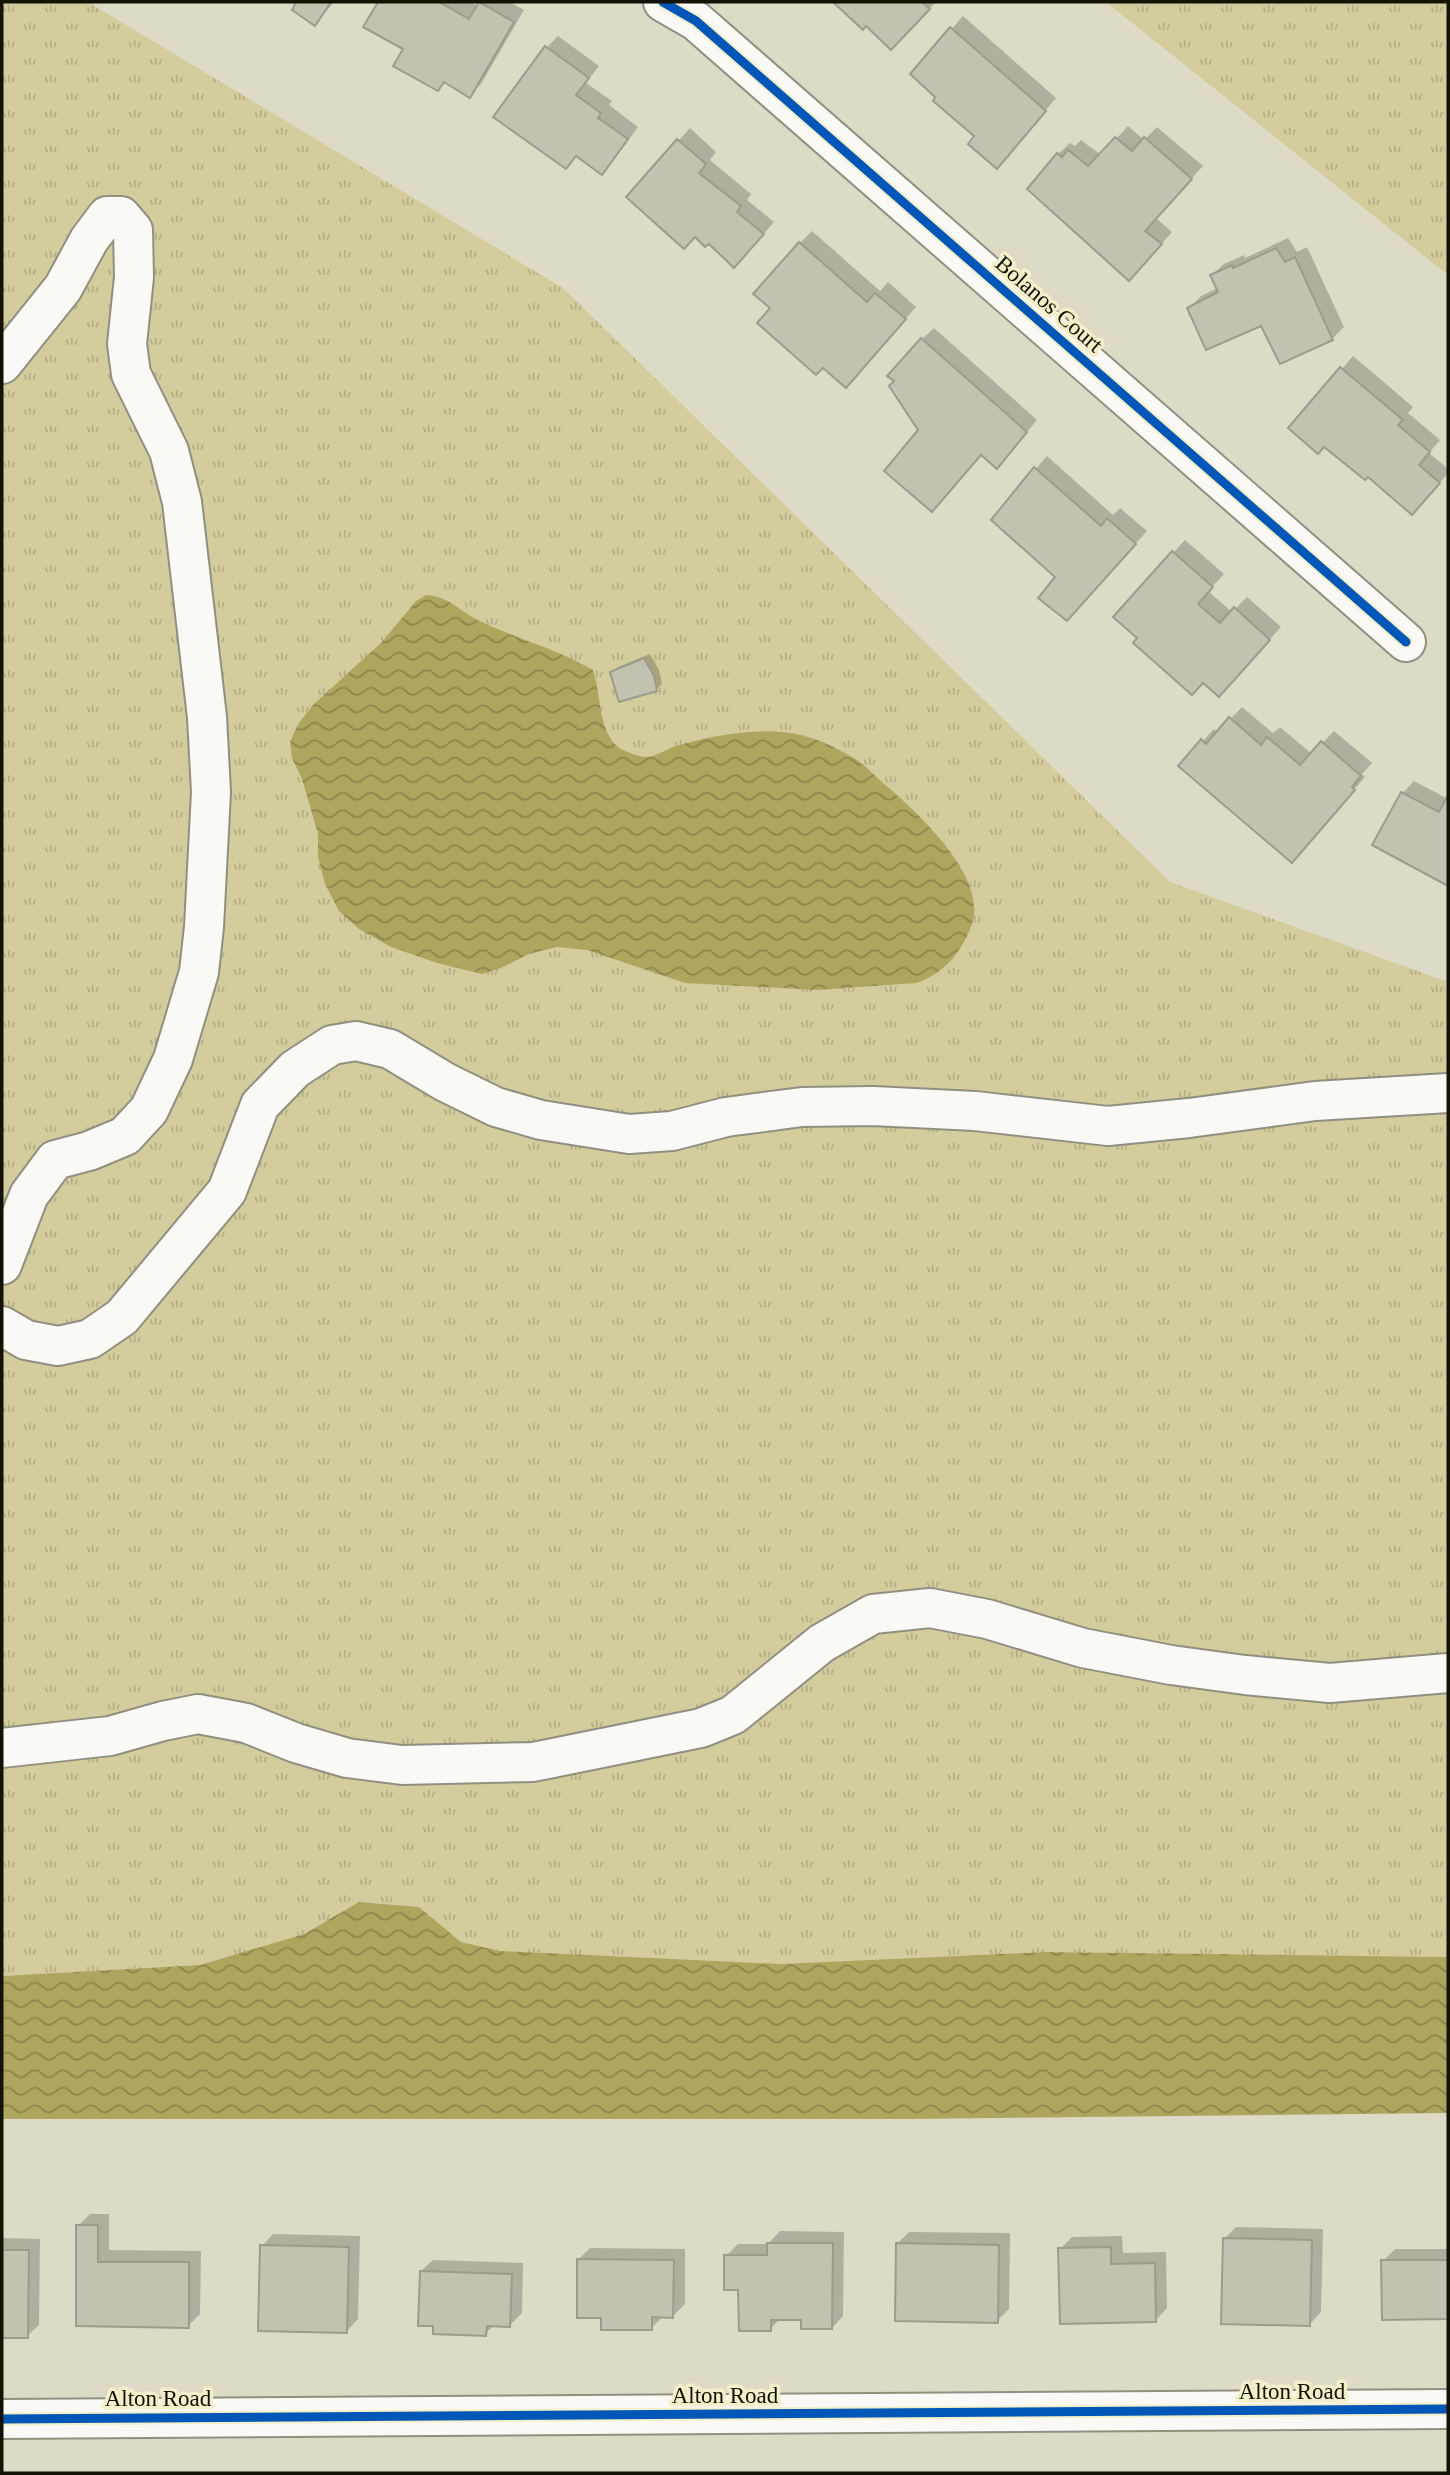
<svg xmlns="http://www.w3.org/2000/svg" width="1450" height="2475" font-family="'Times New Roman',serif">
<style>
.grass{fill:url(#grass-tufts)}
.water{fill:url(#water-waves)}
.shadow{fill:#0003}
.building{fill:#c3c1b2;stroke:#9d9b8c;stroke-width:2}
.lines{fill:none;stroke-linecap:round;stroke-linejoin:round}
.minor-casing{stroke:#918f80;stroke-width:42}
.minor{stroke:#faf9f6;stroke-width:38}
.cycleway-casing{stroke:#f3efca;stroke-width:13}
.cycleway{stroke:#0057b8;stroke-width:9}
.labels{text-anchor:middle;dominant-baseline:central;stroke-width:7;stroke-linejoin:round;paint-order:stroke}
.street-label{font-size:23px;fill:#131205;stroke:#f3efca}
</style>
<defs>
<pattern id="grass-tufts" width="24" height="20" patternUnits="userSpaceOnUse" patternTransform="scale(1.75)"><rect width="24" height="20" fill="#d3cc9c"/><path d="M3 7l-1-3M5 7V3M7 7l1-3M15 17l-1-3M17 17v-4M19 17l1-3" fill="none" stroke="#b4ae85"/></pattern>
<pattern id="water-waves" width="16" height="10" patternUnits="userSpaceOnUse" patternTransform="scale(1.75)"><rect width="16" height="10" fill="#aea65f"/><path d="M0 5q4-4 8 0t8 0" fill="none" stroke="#8c864c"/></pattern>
</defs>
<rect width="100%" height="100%" fill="#dddac6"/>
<g class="grass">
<path d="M2 2H88L563 288 1170 882 1448 982V1957L1046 1952 781 1964 500 1951 461 1942 418 1907 360 1902 304 1934 200 1965 2 1976Z"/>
<path d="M1106 2H1448V275Z"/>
</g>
<g class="water">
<path d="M426 595C450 597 458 610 478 620 516 639 557 649 593 670 602 695 597 739 625 751 630 753 640 757 646 757 655 757 667 749 676 746 712 735 759 727 796 734 817 738 837 748 855 759 865 765 874 775 883 783 916 811 988 876 972 924 962 952 944 974 916 983L817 990 685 983 587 950 557 947 529 954 501 968 482 974 437 963 391 947 359 929 339 911 325 884 318 857V834L302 779 292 758 290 742 298 724 314 704 382 642 416 601Z"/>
<path d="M359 1902 419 1907 461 1942 500 1951 781 1964 1046 1952 1448 1957V2113L910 2119H2V1976L200 1965 304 1934Z"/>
</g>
<g class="shadow">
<path d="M298 2H334L315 24 294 10Z"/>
<path d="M380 2H471L478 6 482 2H509L524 10 481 84 470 95 446 81 438 89 405 49 366 26Z"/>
<path d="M836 2H936L891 48 867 24 863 27Z"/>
<path d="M963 16 1056 98 1008 155 977 136 913 74Z"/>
<path d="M558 36 599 66 586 83 612 101 609 105 638 127 613 161 602 173 577 155 566 167 546 48Z"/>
<path d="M1128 126 1144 140 1157 127 1203 166 1156 218 1172 232 1141 267 1058 154 1070 143 1075 146 1081 140 1101 155Z"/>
<path d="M690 128 716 152 710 160 751 194 747 200 774 222 746 254 695 236 628 197Z"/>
<path d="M812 231 880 291 888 282 916 307 857 374 772 308 800 243Z"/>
<path d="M1288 238 1297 252 1307 247 1344 327 1332 339 1189 308 1201 296 1218 288 1212 275 1224 264 1244 255 1245 258Z"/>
<path d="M934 328 1037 420 1008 455 982 453 920 430 922 339Z"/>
<path d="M1353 356 1413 407 1408 413 1440 440 1429 453 1448 469V473L1424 501 1368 475 1325 445 1291 428Z"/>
<path d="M1047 456 1113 515 1120 508 1147 531 1079 607 1058 577 993 519Z"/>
<path d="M1185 540 1224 574 1208 591 1232 612 1247 597 1281 627 1231 683 1204 681 1140 638 1116 617Z"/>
<path d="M650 654 659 670 662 684 656 690 612 673 618 667Z"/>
<path d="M1242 707 1273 733 1280 727 1312 754 1334 731 1372 763 1362 774 1365 777 1292 861 1180 766 1214 729 1218 732Z"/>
<path d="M1414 781 1448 799V884L1375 844 1403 793Z"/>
<path d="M90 2214H109V2250L201 2251 200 2314 188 2326 78 2325V2226Z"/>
<path d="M1236 2227 1323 2229 1321 2312 1310 2324 1224 2239Z"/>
<path d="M780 2231 844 2232 843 2316 832 2328 803 2319 781 2318 770 2329 740 2289 726 2256 738 2244H768Z"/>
<path d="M909 2232 1010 2233 1009 2309 997 2321 897 2244Z"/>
<path d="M273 2234 360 2236 358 2319 347 2331 262 2246Z"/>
<path d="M1122 2236 1123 2253 1166 2252 1167 2308 1156 2320 1060 2249 1072 2237Z"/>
<path d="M2 2238 40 2239 39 2325 27 2336H2Z"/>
<path d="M590 2248 685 2249V2304L673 2316H664L651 2328 603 2316 578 2260Z"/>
<path d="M1395 2249H1448V2318H1383V2261Z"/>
<path d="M433 2260 523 2263 522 2313 510 2325 495 2324 485 2334 421 2271Z"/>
</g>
<g class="building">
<path d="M296 2H331L315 26 292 10Z"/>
<path d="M378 2H439L469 19 479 2 514 22 470 98 444 82 438 91 393 66 403 49 363 27Z"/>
<path d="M833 2H922L930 9 891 50 866 26 863 30Z"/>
<path d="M950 27 1046 111 997 169 968 144 974 136 933 101 935 97 910 74Z"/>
<path d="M545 46 589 78 576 95 601 113 598 118 628 139 602 175 576 156 566 169 493 117Z"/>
<path d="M1115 137 1132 151 1144 137 1192 179 1145 231 1162 244 1129 281 1027 189 1057 153 1062 157 1068 150 1088 166Z"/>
<path d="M677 139 706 164 699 173 741 206 737 212 764 234 734 268 709 244 705 247 695 237 684 249 626 197Z"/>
<path d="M799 242 867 302 875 293 906 319 846 388 823 368 816 375 757 323 770 308 753 294Z"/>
<path d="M1276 248 1285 262 1295 257 1333 340 1280 364 1261 326 1206 350 1187 308 1218 292 1210 275 1232 265 1233 268Z"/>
<path d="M921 338 1027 432 997 469 981 455 932 512 884 471 918 430 889 386 894 381 887 376Z"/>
<path d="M1340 367 1403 420 1398 425 1430 452 1419 465 1440 483 1412 515 1368 477 1365 480 1324 447 1318 454 1288 428Z"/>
<path d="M1034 467 1101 526 1107 518 1136 544 1067 621 1038 598 1055 577 991 520Z"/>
<path d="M1172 551 1213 587 1198 604 1220 623 1234 607 1270 640 1219 697 1203 683 1192 695 1133 643 1137 638 1113 617Z"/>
<path d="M644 658 654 676 657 691 619 702 610 672Z"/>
<path d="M1229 717 1261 745 1267 737 1300 765 1321 741 1361 776 1352 787 1355 790 1292 863 1178 766 1201 739 1206 744Z"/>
<path d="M1401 792 1439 812 1448 795V886L1372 845Z"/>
<path d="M76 2225H98V2262H189V2328L76 2326Z"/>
<path d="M1223 2238 1312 2240 1310 2326 1221 2324Z"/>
<path d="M767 2243H833L832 2329H801V2320H771V2331H739L738 2290H724V2255H767Z"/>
<path d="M896 2243 999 2245 998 2323 895 2321Z"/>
<path d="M260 2245 349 2247 347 2333 258 2331Z"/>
<path d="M1111 2247V2264L1155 2263 1156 2322 1060 2324 1058 2248Z"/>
<path d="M2 2250H29L28 2338H2Z"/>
<path d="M577 2259 674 2260 673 2318 652 2317V2330H601V2318H577Z"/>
<path d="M1381 2260H1448V2319L1382 2320Z"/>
<path d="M420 2271 512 2274 510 2327 487 2326 486 2336 433 2334V2326H418Z"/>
</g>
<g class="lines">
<g class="minor-casing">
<g id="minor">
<path d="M663 2 696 21 1406 642"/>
<path d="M2 364 63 288 89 240 107 216H121L133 230 134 277 127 344 131 374 169 451 182 502 207 717 211 792 204 927 199 972 173 1059 149 1110 125 1136 89 1151 55 1160 29 1195 2 1265"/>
<path d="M2 1326 26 1340 58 1346 90 1339 122 1317 227 1191 260 1105 295 1069 332 1045 356 1041 390 1049 445 1082 496 1107 541 1120 629 1134 672 1131 726 1117 802 1107 873 1106 975 1111 1108 1126 1189 1118 1315 1101 1448 1093"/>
<path d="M2 1748 110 1736 163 1721 198 1714 246 1723 296 1743 347 1758 402 1765 533 1762 701 1728 733 1715 822 1643 873 1614 930 1608 987 1619 1083 1648 1171 1665 1245 1675 1330 1683 1448 1673"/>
<path d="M2 2419 1448 2409"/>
</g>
</g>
<use href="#minor" class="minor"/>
<g class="cycleway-casing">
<g id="cycleway">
<path d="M663 2 696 21 1406 642"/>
<path d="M2 2419 1448 2409"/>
</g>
</g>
<use href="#cycleway" class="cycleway"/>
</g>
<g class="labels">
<g class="street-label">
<text transform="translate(1049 304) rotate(41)">Bolanos Court</text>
<text x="1292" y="2391">Alton Road</text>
<text x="725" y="2395">Alton Road</text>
<text x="158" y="2398">Alton Road</text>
</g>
</g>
<rect width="1450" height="2475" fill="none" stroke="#131205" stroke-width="7"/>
</svg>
